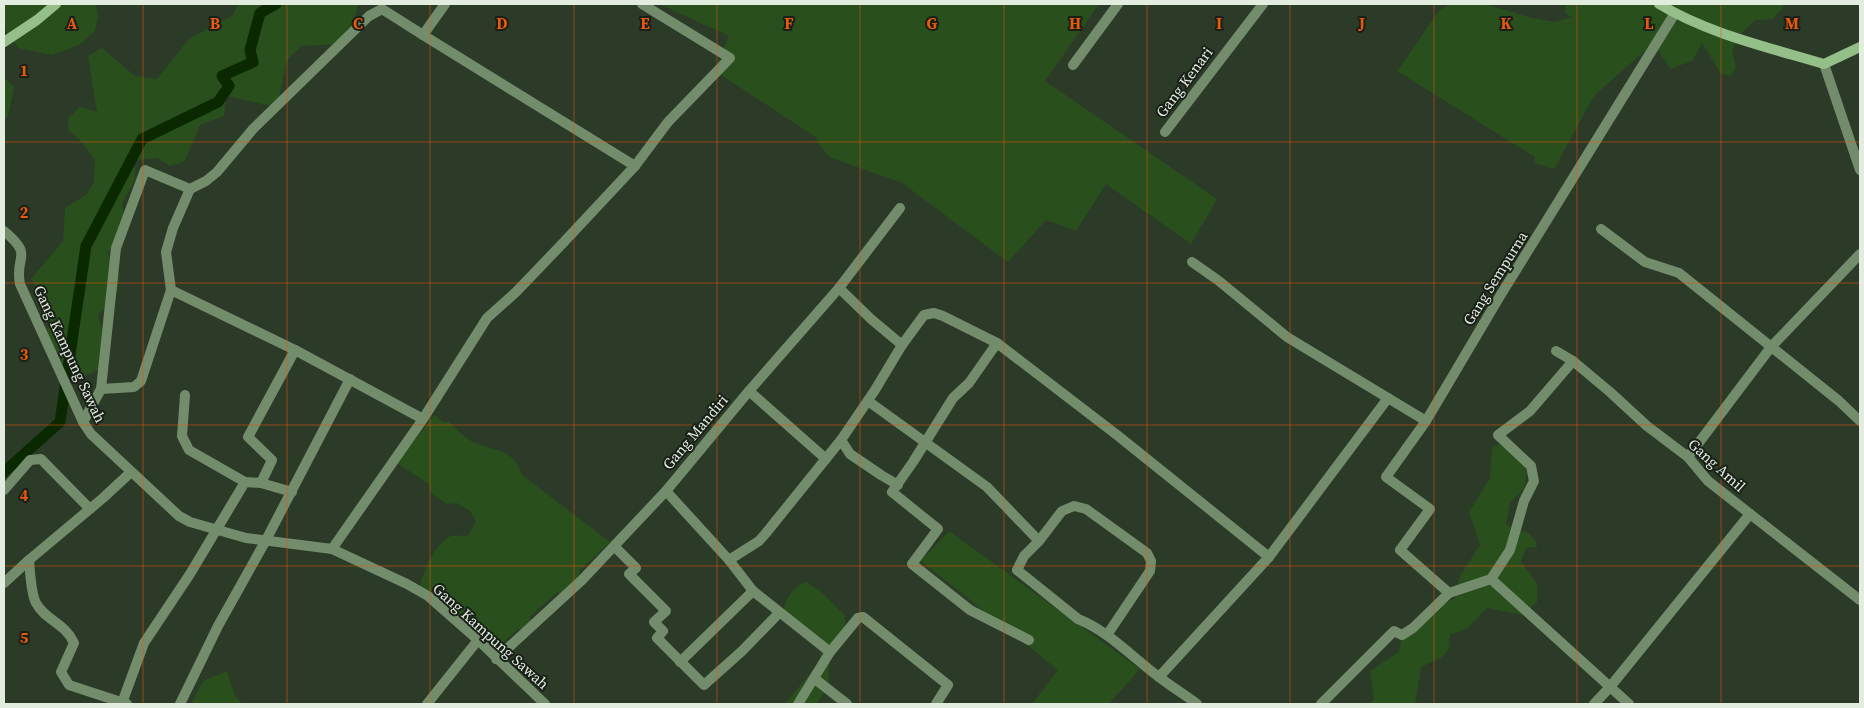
<svg xmlns="http://www.w3.org/2000/svg" width="1864" height="708" font-family="'Source Serif 4',serif">
<style>
.green{fill:#284f1c}
.lines{fill:none;stroke-linecap:round;stroke-linejoin:round}
.stream{stroke:#0a2901;stroke-width:11}
.street{stroke:#738d6c;stroke-width:10}
.secondary{stroke:#95bf89;stroke-width:10}
.grid{fill:none;stroke:#e8590c;stroke-width:1;stroke-opacity:0.55}
.labels{text-anchor:middle;dominant-baseline:central;stroke-width:4;stroke-linejoin:round;paint-order:stroke}
.street-label{font-size:15px;fill:#e2ecdf;stroke:#192017}
.grid-label{font-size:16px;text-anchor:middle;font-weight:bold;fill:#e8590c;stroke:#192017;stroke-width:4;stroke-linejoin:round;paint-order:stroke}
</style>
<rect width="100%" height="100%" fill="#2c3b28"/>
<g class="green">
<path d="M4 4H96L98 17 95 31 79 45 52 55 18 48 4 28Z"/>
<path d="M238 4H358L353 29 342 44 301 46 287 60 278 102 272 106 226 96 224 116 200 125 185 161 170 166 157 158 135 160V180L122 203 126 228 124 241 107 252 120 276 117 294 98 315 108 350 100 369 80 378 74 375 48 345 47 305 31 279 63 241 65 208 86 195 94 182 95 161 83 143 69 131 68 118 80 107 97 112 88 56 102 48 135 76 157 79 189 39 233 15Z"/>
<path d="M659 4H1099L1045 81 1217 199 1191 244 1106 184 1076 231 1046 220 1008 262 902 183 829 157 816 140 817 138 715 71 729 36Z"/>
<path d="M1450 4H1485L1532 18 1555 22 1572 17 1565 13V4H1783V8L1773 19 1755 20 1740 35 1732 50 1736 68 1731 76 1721 74 1702 43 1692 61 1670 69 1658 50 1648 48 1594 96 1554 169 1535 163V157L1397 71 1439 11Z"/>
<path d="M4 77 14 87 8 116 4 120Z"/>
<path d="M434 415 443 422H449C456 428 464 438 473 442 495 453 512 446 522 475L610 542 580 570 575 590 564 597 557 592 530 617 531 621 525 629H518L499 646 486 648 419 590C421 576 436 541 451 536 456 535 463 536 468 536L476 521 470 511 457 503 447 504 430 492 429 484 397 463Z"/>
<path d="M1506 440 1521 449 1527 474 1524 488 1510 503 1506 525C1518 530 1536 532 1537 547L1526 548 1521 562 1537 583V602L1522 615 1487 608 1468 628 1450 635 1449 649 1442 657 1421 667 1415 704H1370L1374 700 1370 671 1399 652 1402 635 1430 611 1455 598 1460 576 1480 545 1469 512 1490 478 1492 448Z"/>
<path d="M949 531 1140 669 1109 704H1032L1058 670 921 561Z"/>
<path d="M806 582 819 590 845 615V633L830 652 828 688 816 704H785L821 660 819 645C803 636 774 619 788 597 794 589 796 585 806 582Z"/>
<path d="M227 671 235 695 242 704H195L192 702 203 681Z"/>
</g>
<g class="lines">
<path class="stream" d="M4 472 60 422 86 246 142 139 218 102 229 86 222 76 253 62 250 50 260 13 276 4"/>
<g class="street">
<path d="M423 35 635 166"/>
<path d="M1824 64 1860 170"/>
<path d="M1073 65 1118 4"/>
<path d="M1165 132 1263 4"/>
<path d="M190 189 173 228 166 252 171 290 295 350 423 419"/>
<path d="M1601 229 1645 262 1679 273 1839 401 1860 421"/>
<path d="M4 231C35 257 14 255 20 284L83 422 91 434 179 516 190 522 246 538 332 549 407 584 428 596 478 640 545 704"/>
<path d="M1192 262 1219 281 1287 337 1426 421"/>
<path d="M839 288 871 319 902 345"/>
<path d="M997 343 969 383 953 398 913 462 892 492 938 529 912 564 970 610 1029 640"/>
<path d="M1556 351 1573 361 1610 392 1647 426 1688 457 1708 481 1860 600"/>
<path d="M101 389 134 387 141 381 171 290"/>
<path d="M749 391 826 459"/>
<path d="M185 395 182 436 189 450 245 482 261 483"/>
<path d="M868 401 987 487 1039 541"/>
<path d="M83 422 101 389 116 248 145 170 190 189 206 181 217 172 253 129 369 16 382 9 423 35 445 4"/>
<path d="M841 440 850 454 881 475 898 485"/>
<path d="M1688 457 1771 347 1860 254"/>
<path d="M4 490 30 460 41 459 90 509"/>
<path d="M666 491 729 560 753 591 830 652 798 704"/>
<path d="M292 492 261 483 272 460 248 437 295 350"/>
<path d="M615 547 636 568 629 574 666 611 654 622 663 631 657 638 704 685 742 651 779 613"/>
<path d="M332 549 423 419 487 318 516 292 563 243 635 166 668 122 730 58 642 4"/>
<path d="M729 560 759 541 766 533 841 440 875 390 902 345 924 315 934 313 943 316 997 343 1117 435 1269 557"/>
<path d="M1491 579 1510 550 1524 501 1534 481 1531 466 1498 435 1530 411 1573 361"/>
<path d="M4 583 29 560"/>
<path d="M1107 635 1150 571 1151 561 1147 553 1086 509 1074 506 1062 511 1039 541 1024 556 1017 570 1078 619C1110 632 1133 658 1159 677 1172 687 1185 695 1197 704"/>
<path d="M830 652 858 618 863 617 948 685 936 704"/>
<path d="M496 659 582 580 666 491 749 391 839 288 900 208"/>
<path d="M680 662 753 591"/>
<path d="M1159 677 1269 557 1388 398"/>
<path d="M815 679 847 704"/>
<path d="M122 703 144 643 190 574 245 482"/>
<path d="M127 704 69 685 61 672 74 643C65 623 45 620 36 603 31 594 30 571 29 560L103 498 130 473"/>
<path d="M180 704 218 626 266 540 350 379"/>
<path d="M427 704 478 640"/>
<path d="M1321 704 1394 631 1402 635 1413 628 1449 593"/>
<path d="M1594 704 1610 687 1750 514"/>
<path d="M1629 704 1491 579 1449 593 1400 550 1430 509 1386 477 1426 421 1500 296 1675 13"/>
</g>
<g class="secondary">
<path d="M1659 4C1709 34 1767 47 1824 64L1860 47"/>
<path d="M4 42 37 20 56 4"/>
</g>
</g>
<path class="grid" d="M143 4V704M287 4V704M430 4V704M574 4V704M717 4V704M860 4V704M1004 4V704M1147 4V704M1290 4V704M1434 4V704M1577 4V704M1721 4V704M4 142H1860M4 283H1860M4 425H1860M4 566H1860"/>
<g class="labels">
<g class="street-label">
<text transform="translate(1184 82) rotate(-53)">Gang Kenari</text>
<text transform="translate(1495 278) rotate(-58)">Gang Sempurna</text>
<text transform="translate(70 354) rotate(65)">Gang Kampung Sawah</text>
<text transform="translate(695 432) rotate(-50)">Gang Mandiri</text>
<text transform="translate(1717 465) rotate(42)">Gang Amil</text>
<text transform="translate(491 636) rotate(42)">Gang Kampung Sawah</text>
</g>
</g>
<g class="grid-label">
<text x="72" y="29">A</text>
<text x="215" y="29">B</text>
<text x="358" y="29">C</text>
<text x="502" y="29">D</text>
<text x="645" y="29">E</text>
<text x="789" y="29">F</text>
<text x="932" y="29">G</text>
<text x="1075" y="29">H</text>
<text x="1219" y="29">I</text>
<text x="1362" y="29">J</text>
<text x="1506" y="29">K</text>
<text x="1649" y="29">L</text>
<text x="1792" y="29">M</text>
<text x="24" y="76">1</text>
<text x="24" y="218">2</text>
<text x="24" y="360">3</text>
<text x="24" y="501">4</text>
<text x="24" y="643">5</text>
</g>
<rect width="1864" height="708" fill="none" stroke="#e2ecdf" stroke-width="10"/>
</svg>
